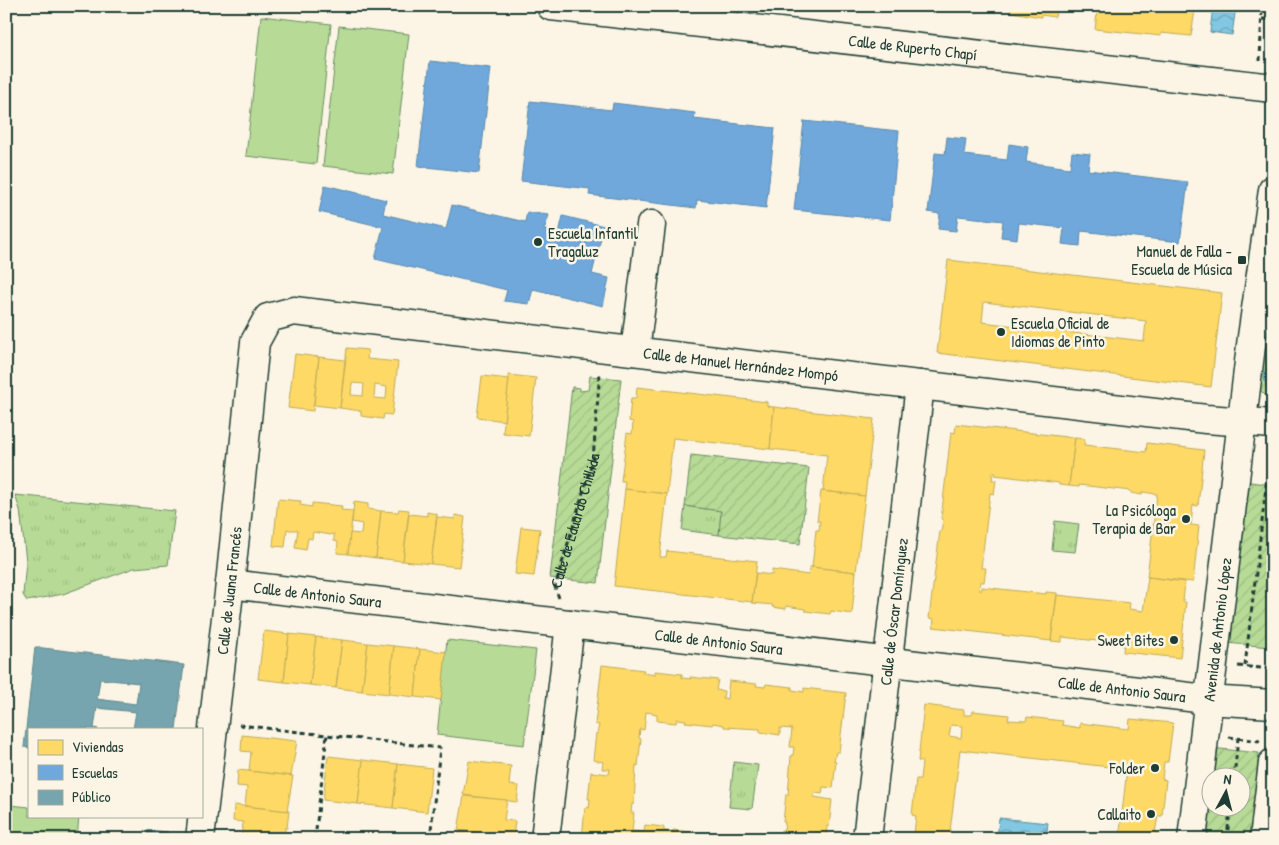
<svg xmlns="http://www.w3.org/2000/svg" width="1279" height="845" font-family="'Patrick Hand',sans-serif">
<style>
.grass{fill:#b7db96;stroke:#6b8c65}
.park{fill:url(#park-tufts);stroke:#6b8c65}
.garden{fill:url(#garden-furrows);stroke:#6b8c65;fill-rule:evenodd}
.water{fill:url(#water-waves);stroke:#5a909d}
.homes{fill:#ffd966;stroke:#bcaa57;fill-rule:evenodd}
.schools{fill:#6fa8dc;stroke:#5788aa}
.public{fill:#76a5af;stroke:#5c868a;fill-rule:evenodd}
.lines{fill:none;stroke-linecap:round;stroke-linejoin:round}
.minor-casing{stroke:#1f3d34;stroke-width:31}
.path{stroke:#1f3d34;stroke-width:3;stroke-dasharray:5 4;stroke-linecap:butt}
.minor{stroke:#fcf5e5;stroke-width:28}
.poi-dot{fill:#1f3d34;stroke:#fcf5e5;stroke-width:2}
.labels{text-anchor:middle;dominant-baseline:central;stroke-width:5;stroke-linejoin:round;paint-order:stroke}
.street-label{font-size:16px;fill:#1f3d34;stroke:#fcf5e5}
.poi-label{font-size:16px;fill:#1f3d34;stroke:#fcf5e5;text-anchor:end}
</style>
<defs>
<pattern id="park-tufts" width="24" height="20" patternUnits="userSpaceOnUse" patternTransform="scale(1.25)"><rect width="24" height="20" fill="#b7db96"/><path d="M3 7l-1-3M5 7V3M7 7l1-3M15 17l-1-3M17 17v-4M19 17l1-3" fill="none" stroke="#9dbd82"/></pattern>
<pattern id="garden-furrows" width="10" height="10" patternUnits="userSpaceOnUse" patternTransform="scale(1.25)"><rect width="10" height="10" fill="#b7db96"/><path d="M-1 1l2-2M0 10L10 0M9 11l2-2" fill="none" stroke="#9dbd82"/></pattern>
<pattern id="water-waves" width="16" height="10" patternUnits="userSpaceOnUse" patternTransform="scale(1.25)"><rect width="16" height="10" fill="#82c8e3"/><path d="M0 5q4-4 8 0t8 0" fill="none" stroke="#6aa4b9"/></pattern>
</defs>
<rect width="100%" height="100%" fill="#fcf5e5"/>
<filter id="ink" filterUnits="userSpaceOnUse"><feTurbulence type="fractalNoise" baseFrequency=".02" numOctaves="2"/><feDisplacementMap in="SourceGraphic" scale="10" xChannelSelector="R" yChannelSelector="G"/><feConvolveMatrix kernelMatrix="1 2 1 2 8 2 1 2 1" color-interpolation-filters="sRGB"/></filter>
<g filter="url(#ink)">
<g class="grass">
<path d="M261 16 331 24 316 164 246 156Z"/>
<path d="M339 26 409 34 393 174 323 166Z"/>
<path d="M447 640 536 650 524 745 437 735Z"/>
<path d="M10 805 29 807V816H79L77 839H6Z"/>
</g>
<g class="park">
<path d="M15 495 175 511 168 565 134 568 63 594 27 601 23 595 26 561 20 510Z"/>
<path d="M685 506 721 511 719 535 682 530Z"/>
<path d="M1055 521 1079 524 1075 552 1052 550Z"/>
<path d="M734 762 758 765 752 809 729 807Z"/>
</g>
<g class="garden">
<path d="M1261 346 1273 348V398L1265 395 1259 389Z"/>
<path d="M590 376 621 379 598 583 550 578 572 387 580 388V391L588 390Z"/>
<path d="M691 455 809 468 800 544 719 535 721 511 685 506Z"/>
<path d="M1243 481 1273 485V633L1271 647 1226 643Z"/>
<path d="M1211 748 1259 753 1250 839H1201ZM1212 778H1242V808H1212Z"/>
</g>
<g class="water">
<path d="M1213 6H1236L1232 35 1210 32Z"/>
<path d="M1273 362V391C1261 383 1261 370 1273 362Z"/>
<path d="M999 818 1048 823 1046 839H997Z"/>
</g>
<g class="homes">
<path d="M965 6H1001V11L990 9V11L970 9V7Z"/>
<path d="M1011 6H1057L1055 17 1041 15V17L1011 12Z"/>
<path d="M1098 6H1189L1188 9 1195 10 1191 36 1161 33V36L1095 29Z"/>
<path d="M948 260 1222 293 1211 387 937 353ZM984 302 1146 321 1144 341 982 322Z"/>
<path d="M347 348 368 350 367 359 398 362 392 415 384 414 383 419 361 416V411L340 408ZM352 383 364 384 363 396 351 395ZM375 385 387 387 386 399 374 398Z"/>
<path d="M295 354 319 357 313 411 288 408Z"/>
<path d="M319 357 345 360 340 408 314 405Z"/>
<path d="M509 375 536 378 529 436 503 433Z"/>
<path d="M482 376 509 379 504 421 477 417Z"/>
<path d="M637 387 767 402V406L774 407 770 449 673 438 667 494 624 489 625 481H621L627 433 632 434 633 422 629 421 631 398H636Z"/>
<path d="M774 407 874 419 865 496 823 491 827 455 770 449Z"/>
<path d="M956 424 1075 438 1069 486 1059 485V483L995 475V472H993L992 480H996L994 494 990 493 981 568H986L984 582H980L979 590H982V587L1046 594V592L1057 593 1051 641 933 627 934 619 929 618 940 531 941 532 943 519H941L951 432 955 433Z"/>
<path d="M1075 438 1085 439 1084 445 1146 452 1147 443 1204 450 1198 506 1193 505 1191 525 1199 526 1193 582 1147 577 1157 494 1142 492V495L1131 493V491L1079 485V487L1069 486Z"/>
<path d="M625 489 667 494 660 557H666L667 551 757 561 752 602 614 586Z"/>
<path d="M821 491 865 496 856 572 812 567 816 530H819L820 521H817Z"/>
<path d="M278 499 301 501 300 505 312 507V503L342 506 341 510 353 511 348 554 337 553 338 542 334 541V534H332L331 535 313 532 312 539 308 538 306 550 295 548 298 530H290L287 529 285 547 273 546Z"/>
<path d="M354 502 368 504V509L381 511 376 558 348 554 350 533 361 534 362 524 352 522Z"/>
<path d="M399 509 409 510 403 561 376 558 381 511 398 512Z"/>
<path d="M427 512 437 514 431 564 403 561 409 514 427 516Z"/>
<path d="M455 515 465 517 459 567 431 564 437 517 455 519Z"/>
<path d="M521 527 540 529 534 576 515 574Z"/>
<path d="M810 567 856 572 852 614 831 611 830 614 805 611V609L786 606V609L772 607 773 605 752 603 756 573 772 575V570L809 575Z"/>
<path d="M1148 577 1185 582 1183 602H1186L1180 658 1123 652 1124 644 1062 637V642L1051 641 1057 595 1130 603 1129 609 1143 611Z"/>
<path d="M264 631 289 634 284 682 258 679Z"/>
<path d="M289 634 316 637 310 685 284 682Z"/>
<path d="M316 637 342 640 336 688 310 685Z"/>
<path d="M342 640 368 643 362 691 336 688Z"/>
<path d="M368 643 394 646 389 694 362 691Z"/>
<path d="M394 646 420 649 415 697 389 694Z"/>
<path d="M420 649 446 652 441 700 415 697Z"/>
<path d="M602 665 644 670 643 673 655 675V671L682 674V678L691 679 690 677 718 680 716 690 724 691 723 698 727 699 729 681 757 684 756 686 765 687 766 684 792 687V690L804 692V688L846 693 839 752H836L834 761H836L833 788 823 787 822 794 815 793 814 797 832 800 829 827 827 826 826 835H829V839H780L781 830H784L785 822H783L786 794 788 795 791 756H793L794 747H790L792 729 780 728V735L760 732V729L724 727V725L713 723 712 725 685 722 686 720 677 719 676 723 657 721V714L646 712 644 730 640 729 639 738 641 739 638 766 636 765 634 804H632L631 813H634L632 831 644 832 645 825 664 827V831L673 832V830L700 833V835L712 836V835L739 839H582L585 807 589 808 590 799H588L591 772 609 774 610 769H602L603 762 593 760 596 733 597 734 599 725 595 724Z"/>
<path d="M924 705 964 710V715H972L973 711 1009 715 1008 720 1026 721 1027 717 1063 721 1062 725 1080 728V723L1129 729 1130 719 1173 723 1168 762H1164L1162 779 1166 780 1162 816H1158L1155 833 1160 834V839H1119L1127 769 960 750 949 839H909V833L914 834 916 816 912 815 916 779H920L922 762 918 761ZM951 725 962 726 961 738 949 736Z"/>
<path d="M242 735 297 741 291 776 249 771 251 752 241 751Z"/>
<path d="M328 756 363 760 358 804 323 800Z"/>
<path d="M363 760 398 764 393 808 358 804Z"/>
<path d="M469 761 511 766 509 785 519 786 517 802 463 795Z"/>
<path d="M398 764 432 768 427 812 393 808Z"/>
<path d="M238 770 293 776 287 811 245 806 247 787 237 786Z"/>
<path d="M464 796 507 800 504 820 515 821 513 837 458 830Z"/>
<path d="M234 805 289 811 287 828H285L284 839H241L243 822 233 821Z"/>
<path d="M460 831 503 835 502 839H459Z"/>
</g>
<g class="schools">
<path d="M430 61 491 68 479 173 418 166Z"/>
<path d="M530 101 612 110 613 103 695 113 694 119 775 128 766 208 697 200 696 208 589 195 590 189 521 181Z"/>
<path d="M804 121 899 131 890 220 794 210Z"/>
<path d="M947 137 966 139 964 155 1007 160 1009 144 1028 147 1026 162 1070 168 1072 152 1090 154 1088 170 1188 182 1180 242 1081 231 1080 246 1062 244 1064 228 1019 223 1017 239 1001 237 1003 221 958 216 956 231 938 229 940 214 928 212 935 153 945 154Z"/>
<path d="M325 185 386 200 383 214 446 229 452 205 525 222 527 212 549 215 544 230 559 233 563 216 604 226 592 274 609 278 603 306 533 289 529 304 504 301 507 290 375 259 383 227 319 212Z"/>
</g>
<g class="public">
<path d="M35 647 184 665 176 729H133L136 712 97 708 94 728 98 729H29V748L24 747ZM100 679 139 683 136 704 97 699Z"/>
<path d="M148 830 168 832 167 839H147Z"/>
</g>
<g class="lines">
<g class="minor-casing">
<g id="minor">
<path id="s2" d="M551 6 1273 88"/>
<path d="M635 351 651 225"/>
<path id="s3" d="M230 584 1223 701 1273 704"/>
<path id="s4" d="M200 839 230 584 255 342 268 318 294 311 1206 419 1273 424"/>
<path d="M545 839 570 624"/>
<path id="s5" d="M867 839 920 385"/>
<path id="s6" d="M1192 839 1252 337 1273 190"/>
<path d="M1264 839 1273 763"/>
</g>
</g>
<g class="path">
<path d="M1262 19H1273"/>
<path d="M1260 61 1262 6"/>
<path d="M6 505 7 494"/>
<path id="s1" d="M559 598 555 587 593 459 600 371"/>
<path d="M1238 666 1273 669"/>
<path d="M1245 666 1269 462"/>
<path d="M239 725 440 748 430 839"/>
<path d="M1229 737 1260 741"/>
<path d="M1234 778 1238 738"/>
<path d="M315 839 327 734"/>
<path d="M1227 839 1230 808"/>
</g>
<use href="#minor" class="minor"/>
</g>
</g>
<g class="poi-dot">
<circle cx="538" cy="242" r="5"/>
<rect x="1237" y="255" width="10" height="10" rx="2.5"/>
<circle cx="1001" cy="332" r="5"/>
<circle cx="1186" cy="519" r="5"/>
<circle cx="1174" cy="640" r="5"/>
<circle cx="1155" cy="768" r="5"/>
<circle cx="1151" cy="814" r="5"/>
</g>
<g class="labels">
<g class="street-label">
<text stroke="none"><textPath href="#s2" startOffset="364">Calle de Ruperto Chapí</textPath></text>
<text stroke="none"><textPath href="#s4" startOffset="1004">Calle de Manuel Hernández Mompó</textPath></text>
<text stroke="none"><textPath href="#s1" startOffset="81">Calle de Eduardo Chillida</textPath></text>
<text stroke="none"><textPath href="#s4" startOffset="250">Calle de Juana Francés</textPath></text>
<text stroke="none"><textPath href="#s3" startOffset="88">Calle de Antonio Saura</textPath></text>
<text stroke="none"><textPath href="#s5" startOffset="229">Calle de Óscar Domínguez</textPath></text>
<text stroke="none"><textPath href="#s6" startOffset="211">Avenida de Antonio López</textPath></text>
<text stroke="none"><textPath href="#s3" startOffset="492">Calle de Antonio Saura</textPath></text>
<text stroke="none"><textPath href="#s3" startOffset="898">Calle de Antonio Saura</textPath></text>
</g>
<g class="poi-label">
<text x="548" y="233" text-anchor="start">Escuela Infantil<tspan x="548" dy="18">Tragaluz</tspan></text>
<text x="1232" y="251">Manuel de Falla -<tspan x="1232" dy="18">Escuela de Música</tspan></text>
<text x="1011" y="323" text-anchor="start">Escuela Oficial de<tspan x="1011" dy="18">Idiomas de Pinto</tspan></text>
<text x="1176" y="510">La Psicóloga<tspan x="1176" dy="18">Terapia de Bar</tspan></text>
<text x="1164" y="640">Sweet Bites</text>
<text x="1145" y="768">Folder</text>
<text x="1141" y="814">Callaito</text>
</g>
</g>
<rect width="1279" height="845" fill="none" stroke="#fcf5e5" stroke-width="25"/>
<rect x="12" y="12" width="1254" height="820" fill="none" stroke="#1f3d34" stroke-width="2" filter="url(#ink)"/>
<rect x="28" y="728" width="175" height="90" fill="#fcf5e5" stroke="#a4ab9e"/>
<rect x="38" y="740" width="25" height="15" fill="#ffd966" stroke="#a4ab9e"/>
<text x="72" y="752" font-size="15" fill="#1f3d34">Viviendas</text>
<rect x="38" y="765" width="25" height="15" fill="#6fa8dc" stroke="#a4ab9e"/>
<text x="72" y="778" font-size="15" fill="#1f3d34">Escuelas</text>
<rect x="38" y="790" width="25" height="15" fill="#76a5af" stroke="#a4ab9e"/>
<text x="72" y="802" font-size="15" fill="#1f3d34">Público</text>
<g transform="translate(1226 792) rotate(7)"><circle r="24" fill="#fcf5e5" stroke="#a4ab9e"/>
<path d="M0-4L9 19L0 12L-9 19Z" fill="#1f3d34"/>
<text y="-8" font-size="14" font-weight="bold" text-anchor="middle" fill="#1f3d34">N</text>
</g>
</svg>
